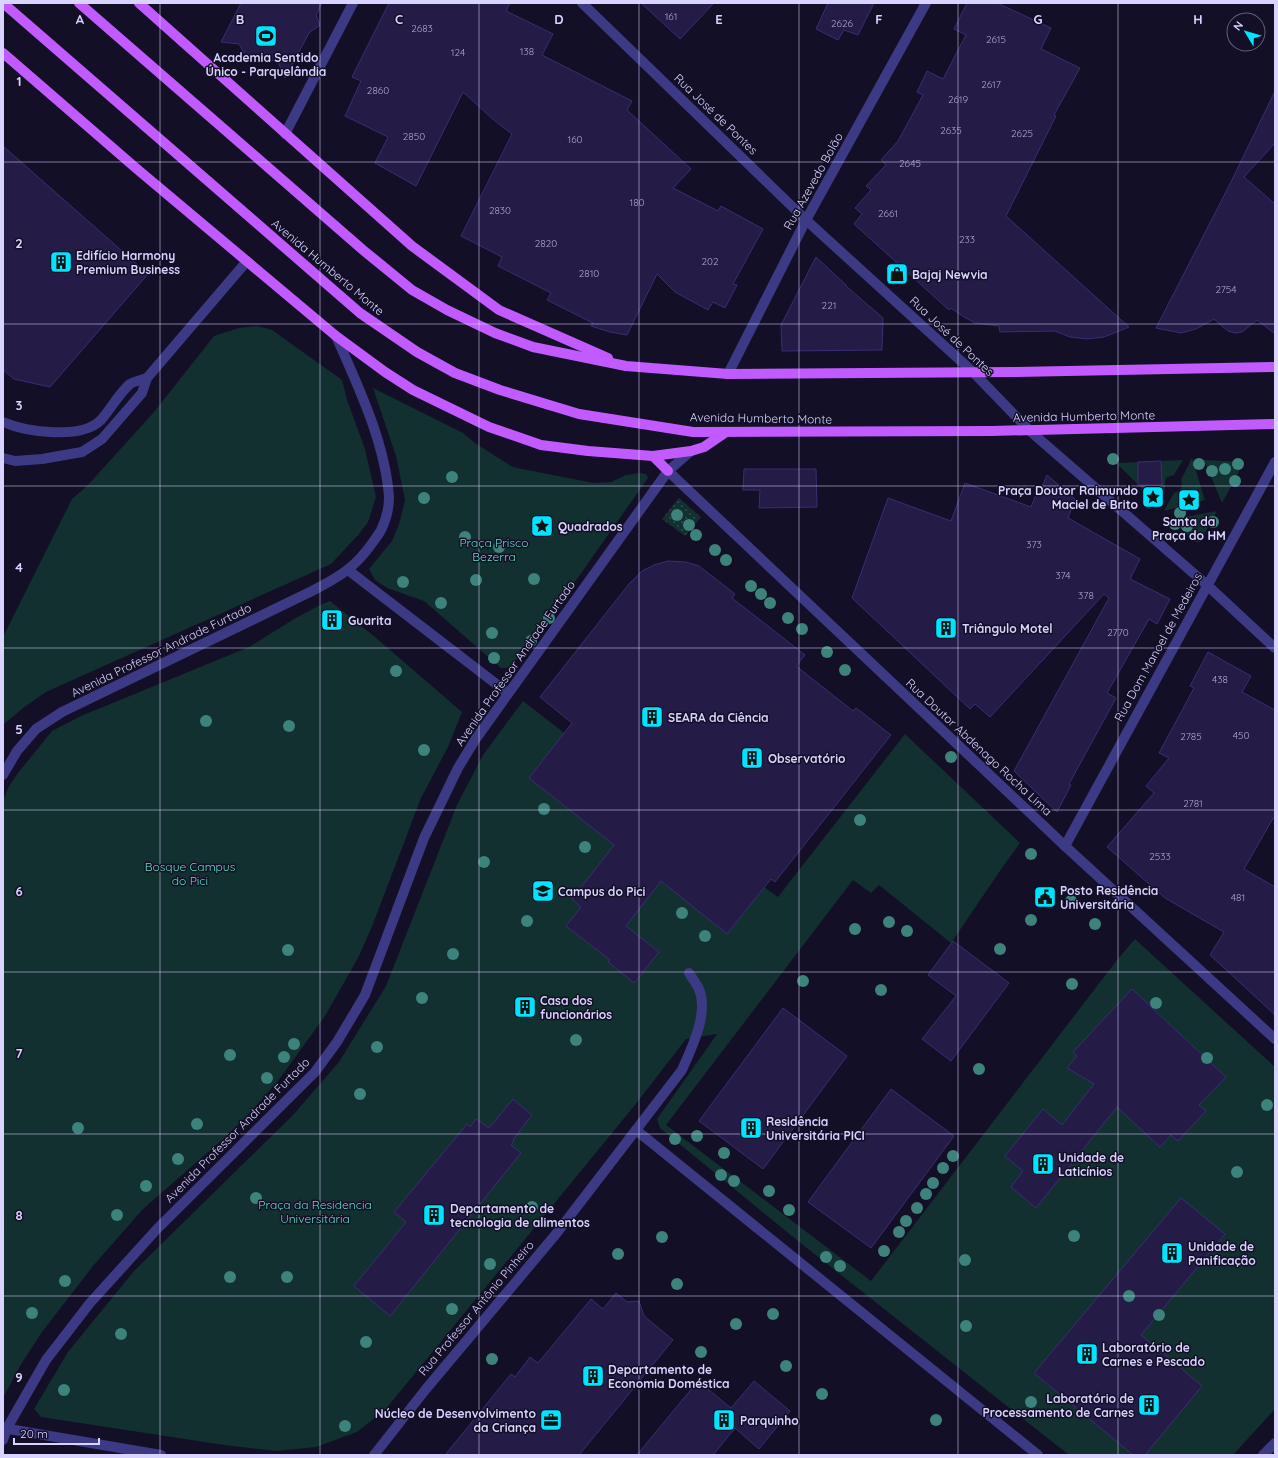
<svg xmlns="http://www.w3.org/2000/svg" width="1278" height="1458" font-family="Quicksand,sans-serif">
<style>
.green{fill:#12302f}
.garden{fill:url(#garden-dots)}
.building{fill:#241b47;stroke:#3b2d73}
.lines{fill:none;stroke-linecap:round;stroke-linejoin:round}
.minor{stroke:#3d3a85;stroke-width:10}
.major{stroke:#c25bff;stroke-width:10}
.tree{fill:#3d827b}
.grid{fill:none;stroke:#d9d4ff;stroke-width:1;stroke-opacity:0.55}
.labels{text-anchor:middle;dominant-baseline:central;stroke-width:3;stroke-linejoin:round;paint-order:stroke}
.number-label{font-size:10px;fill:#aca6d1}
.poi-label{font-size:12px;font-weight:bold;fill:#d9d4ff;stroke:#130f26;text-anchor:start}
.street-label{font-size:12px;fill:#d9d4ff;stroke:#130f26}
.park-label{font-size:12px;fill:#5fe0c0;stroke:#130f26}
.grid-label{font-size:13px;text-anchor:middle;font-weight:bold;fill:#d9d4ff;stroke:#130f26;stroke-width:3;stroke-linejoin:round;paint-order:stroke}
</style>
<defs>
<pattern id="garden-dots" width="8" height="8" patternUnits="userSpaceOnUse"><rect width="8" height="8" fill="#12302f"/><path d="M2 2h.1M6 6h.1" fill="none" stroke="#344d4e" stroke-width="1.8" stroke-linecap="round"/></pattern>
</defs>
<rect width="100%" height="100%" fill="#130f26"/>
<g class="green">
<path d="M257 326 272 330 342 380 347 400 365 449 376 497 368 522 359 534 331 564 46 692 23 708 3 725V637L72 499 87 486 154 412 214 336 239 328Z"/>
<path d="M373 388 463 433 475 443 511 466 517 468 594 483 611 482 626 475 641 473 646 474 648 478 577 579 512 665 506 668H501L424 601 387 588 375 580 369 569 392 541 399 524 405 500 396 456Z"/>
<path d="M1192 458 1205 500 1164 511 1174 493C1181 491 1183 487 1181 480Z"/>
<path d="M1183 460 1174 475 1167 477 1165 480V489L1157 503 1116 463 1138 462V485H1161V461Z"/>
<path d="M1204 460 1244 462 1222 503Z"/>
<path d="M1217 511 1200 542H1196L1178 526 1179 518Z"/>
<path d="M330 601 375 637 462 712 448 747 421 798 373 924 359 956 325 1016 278 1081 247 1116 222 1140 143 1209 93 1266 42 1332 20 1366 3 1398V800L9 786 18 773 52 731 81 716 249 647 294 619 322 604Z"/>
<path d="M523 701 761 885 778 897 905 734 1020 843 1000 871 951 943 879 885 871 893 853 880 666 1125 871 1281 1117 960 1135 939 1275 1067V1409L1233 1455H1069L798 1241 660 1128 657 1119 717 1034 686 1039 635 1105 385 1410 357 1432 316 1447 276 1451 224 1445 41 1417 34 1409 68 1352 134 1271 293 1115 339 1062 386 986 457 805 483 755Z"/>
</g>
<path class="garden" d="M679 498 701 517 685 536 662 519Z"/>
<g class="building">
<path d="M241 3H322L316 15 320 25 309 33 285 78 277 60 256 62H252L247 58 239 44 221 42Z"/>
<path d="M389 3H510L506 11 553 34 542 55 632 101 627 110 691 169 673 188 718 211 721 206 763 229 733 284 737 285 725 308 713 302 708 310 675 292 657 274 627 335 610 332 591 326 593 323 547 300 551 293 498 266 502 257 461 236 512 134 495 121 463 92 416 186 375 163 388 137 345 116 361 81 352 77Z"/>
<path d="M641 3H714L680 39Z"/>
<path d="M828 3H874L858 35 844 30 838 40 816 29Z"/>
<path d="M967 3H997L1051 28 1041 49 1080 68 1054 115 1056 116 1006 216 1129 327 1104 337 1087 339 1070 337 1055 331 1000 332 999 326 975 323 964 317 951 308 949 310 854 224 862 214 855 208 871 190 866 186 886 165 881 160 898 141 923 95 917 92 927 71 943 79 966 35 954 29Z"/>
<path d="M1275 91V143L1244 177 1275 204V334L1257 320 1242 332 1235 333 1228 331 1214 319 1196 329 1181 333 1156 328 1231 182Z"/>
<path d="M3 146 148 274 50 387 14 379 3 370Z"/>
<path d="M816 257 846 285V286L883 318 882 350 782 351 781 325Z"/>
<path d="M1161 461 1162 485H1138V462Z"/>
<path d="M744 469H816L817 507 759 508 760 490H743Z"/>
<path d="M1047 475 1075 499 1068 518 1140 559 1130 579 1170 599 1157 624 1149 619 1107 693 1116 698 1069 784 1071 785 1057 812 1014 771 1109 598 1104 594 990 717 975 704 970 709 852 598 888 498 951 521 965 483 1031 507 1036 495 1038 496Z"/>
<path d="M668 561 686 562 699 566 735 594 732 598 805 655 796 666 853 711 856 708 891 735 775 882 771 879 727 934 661 881 626 926 659 952 634 983 608 962 610 960 566 926 581 907 572 899 614 845 529 778 572 723 540 697 629 584 642 571 654 565Z"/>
<path d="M1208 652 1251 676 1242 692 1275 710V815L1244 869 1275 887V1015L1210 955 1224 932 1165 898 1107 847 1154 793 1146 786 1169 758 1159 753 1194 688 1190 686Z"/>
<path d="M953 941 1009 983 951 1061 922 1039 956 996 928 975Z"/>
<path d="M1132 989 1226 1077 1199 1105 1206 1111 1178 1141 1171 1135 1160 1147 1117 1107 1036 1208 1011 1187 1023 1171 1005 1156 1043 1109 1062 1125 1094 1084 1067 1068 1077 1056 1073 1052Z"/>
<path d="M783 1008 847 1056 763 1169 699 1121Z"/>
<path d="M891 1089 954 1136 871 1248 808 1202Z"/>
<path d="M513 1099 532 1115 513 1140 514 1141 511 1145 521 1153 390 1316 354 1286 406 1222 394 1212 467 1124 470 1127 476 1119 489 1128Z"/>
<path d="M1181 1198 1225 1234 1141 1335 1202 1386 1145 1455H1133L1034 1373Z"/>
<path d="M616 1293 627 1302 639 1301 644 1316 673 1340 579 1455H445L511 1374 515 1377 530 1357 538 1363 591 1299 603 1309Z"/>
<path d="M698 1381 731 1408 754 1381 790 1411 759 1449 735 1428 713 1455H637Z"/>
</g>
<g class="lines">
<g class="minor">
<path d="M582 3 806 220 973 372 1030 431 1207 585 1275 648"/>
<path d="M285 134 353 3"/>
<path d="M728 374 806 220 926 3"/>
<path d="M3 422C26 432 81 440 101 420 110 410 120 392 130 384 134 381 142 380 147 378"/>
<path d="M3 458 15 461 42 459 82 452 102 439 142 393 147 378 247 261"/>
<path d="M668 471 1065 846 1275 1039"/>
<path d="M348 570 508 693"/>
<path d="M3 775 17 751 36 729 62 712 312 591C339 577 355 568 373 542 376 538 379 534 381 530 386 520 389 508 389 497 385 442 358 386 336 336"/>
<path d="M1065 846 1275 462"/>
<path d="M636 1130 1038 1455"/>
<path d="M3 1428 161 1455"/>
<path d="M3 1440 7 1428 46 1360 90 1303 157 1229 315 1072 337 1042 365 995 424 838 458 768 475 740 668 471 691 451"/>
<path d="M374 1455 426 1389 556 1234 682 1070C692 1047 709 1013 699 989 696 983 692 978 689 973"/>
<path d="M1263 1455 1275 1443"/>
</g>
<g class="major">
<path d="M3 3 360 313 417 352 455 373 500 390 579 414 693 432 992 431 1275 424"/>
<path d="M79 3 363 250 412 290 447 310 495 333 533 347 626 366 728 374 1015 372 1275 367"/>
<path d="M139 3 412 246 499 310 608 358"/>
<path d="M3 53 137 169 336 336 385 372 413 390 489 427 541 445 588 451 653 456 691 451 704 447 726 432"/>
<path d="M653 456 668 471"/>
</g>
</g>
<g class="tree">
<circle cx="1113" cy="459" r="6"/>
<circle cx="1199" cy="464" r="6"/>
<circle cx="1238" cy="464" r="6"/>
<circle cx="1225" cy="469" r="6"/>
<circle cx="1212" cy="471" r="6"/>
<circle cx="452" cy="477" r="6"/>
<circle cx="1235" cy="481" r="6"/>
<circle cx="1155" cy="492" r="6"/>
<circle cx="424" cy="498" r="6"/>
<circle cx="1180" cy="513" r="6"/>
<circle cx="677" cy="515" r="6"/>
<circle cx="1213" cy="522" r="6"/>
<circle cx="1175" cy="524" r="6"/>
<circle cx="689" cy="525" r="6"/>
<circle cx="1187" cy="526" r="6"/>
<circle cx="696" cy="535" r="6"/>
<circle cx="465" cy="537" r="6"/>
<circle cx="499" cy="547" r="6"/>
<circle cx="715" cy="550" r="6"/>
<circle cx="726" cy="560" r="6"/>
<circle cx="534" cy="579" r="6"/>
<circle cx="476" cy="580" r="6"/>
<circle cx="403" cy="582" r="6"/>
<circle cx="751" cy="586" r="6"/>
<circle cx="761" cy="594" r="6"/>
<circle cx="441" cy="603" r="6"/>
<circle cx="770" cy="603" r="6"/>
<circle cx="549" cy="618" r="6"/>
<circle cx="788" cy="618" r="6"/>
<circle cx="802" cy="629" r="6"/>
<circle cx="492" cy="633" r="6"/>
<circle cx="531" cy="641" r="6"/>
<circle cx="827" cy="652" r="6"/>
<circle cx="494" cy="658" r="6"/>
<circle cx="845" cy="670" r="6"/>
<circle cx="396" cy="671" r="6"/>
<circle cx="206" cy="721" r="6"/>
<circle cx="289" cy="726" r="6"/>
<circle cx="424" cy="750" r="6"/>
<circle cx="951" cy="757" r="6"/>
<circle cx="544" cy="809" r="6"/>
<circle cx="860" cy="820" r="6"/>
<circle cx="585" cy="847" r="6"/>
<circle cx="1031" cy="854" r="6"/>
<circle cx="484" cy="862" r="6"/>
<circle cx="1071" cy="901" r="6"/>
<circle cx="682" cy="913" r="6"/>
<circle cx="1031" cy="920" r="6"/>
<circle cx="527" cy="921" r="6"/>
<circle cx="889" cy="922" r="6"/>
<circle cx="1095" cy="924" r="6"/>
<circle cx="855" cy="929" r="6"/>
<circle cx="907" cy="931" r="6"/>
<circle cx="705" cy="936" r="6"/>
<circle cx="1000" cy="949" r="6"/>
<circle cx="288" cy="950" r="6"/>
<circle cx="453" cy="954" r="6"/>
<circle cx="803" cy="981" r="6"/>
<circle cx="1072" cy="984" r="6"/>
<circle cx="881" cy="990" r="6"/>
<circle cx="422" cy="998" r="6"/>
<circle cx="1156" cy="1003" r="6"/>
<circle cx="576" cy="1040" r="6"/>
<circle cx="294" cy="1044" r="6"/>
<circle cx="377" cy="1047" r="6"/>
<circle cx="230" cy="1055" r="6"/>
<circle cx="284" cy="1057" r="6"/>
<circle cx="1207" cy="1058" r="6"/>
<circle cx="979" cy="1069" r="6"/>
<circle cx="267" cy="1078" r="6"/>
<circle cx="360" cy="1094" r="6"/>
<circle cx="1267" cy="1105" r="6"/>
<circle cx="197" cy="1124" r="6"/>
<circle cx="78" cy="1128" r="6"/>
<circle cx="697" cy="1136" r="6"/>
<circle cx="675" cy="1139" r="6"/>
<circle cx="724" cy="1153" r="6"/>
<circle cx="953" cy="1156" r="6"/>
<circle cx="178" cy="1159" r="6"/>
<circle cx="943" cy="1168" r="6"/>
<circle cx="1237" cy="1172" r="6"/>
<circle cx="721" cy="1175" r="6"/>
<circle cx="734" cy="1181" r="6"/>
<circle cx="933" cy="1183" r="6"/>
<circle cx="146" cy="1186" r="6"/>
<circle cx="769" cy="1191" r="6"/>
<circle cx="926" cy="1194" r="6"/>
<circle cx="256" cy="1198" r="6"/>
<circle cx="532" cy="1207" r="6"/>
<circle cx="917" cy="1208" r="6"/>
<circle cx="789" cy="1210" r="6"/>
<circle cx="117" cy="1215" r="6"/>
<circle cx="906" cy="1221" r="6"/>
<circle cx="899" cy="1232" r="6"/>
<circle cx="1074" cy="1236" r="6"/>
<circle cx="662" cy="1237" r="6"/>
<circle cx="884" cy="1251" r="6"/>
<circle cx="618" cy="1254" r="6"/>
<circle cx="826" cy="1257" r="6"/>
<circle cx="965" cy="1260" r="6"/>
<circle cx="490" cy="1264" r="6"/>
<circle cx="840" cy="1266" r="6"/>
<circle cx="230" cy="1277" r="6"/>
<circle cx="287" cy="1277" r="6"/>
<circle cx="65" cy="1281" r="6"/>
<circle cx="677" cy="1284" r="6"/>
<circle cx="1129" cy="1296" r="6"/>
<circle cx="452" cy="1309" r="6"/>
<circle cx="32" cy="1313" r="6"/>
<circle cx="773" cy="1314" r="6"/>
<circle cx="1159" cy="1315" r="6"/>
<circle cx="736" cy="1324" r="6"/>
<circle cx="966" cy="1326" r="6"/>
<circle cx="121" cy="1334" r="6"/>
<circle cx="366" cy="1342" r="6"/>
<circle cx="701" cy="1352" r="6"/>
<circle cx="492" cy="1359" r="6"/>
<circle cx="786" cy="1366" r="6"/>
<circle cx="64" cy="1390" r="6"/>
<circle cx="822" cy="1394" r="6"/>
<circle cx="1031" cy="1402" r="6"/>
<circle cx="936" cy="1420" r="6"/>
<circle cx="345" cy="1426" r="6"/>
</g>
<path class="grid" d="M160 3V1455M320 3V1455M479 3V1455M639 3V1455M799 3V1455M958 3V1455M1118 3V1455M3 162H1275M3 324H1275M3 486H1275M3 648H1275M3 810H1275M3 972H1275M3 1134H1275M3 1296H1275"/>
<defs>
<g id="stadium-square" transform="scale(1.15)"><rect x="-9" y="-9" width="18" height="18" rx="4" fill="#00e5ff" stroke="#130f26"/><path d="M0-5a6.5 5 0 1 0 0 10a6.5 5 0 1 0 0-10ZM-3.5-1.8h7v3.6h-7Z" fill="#111"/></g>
<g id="building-square" transform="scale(1.15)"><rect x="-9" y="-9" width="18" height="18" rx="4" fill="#00e5ff" stroke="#130f26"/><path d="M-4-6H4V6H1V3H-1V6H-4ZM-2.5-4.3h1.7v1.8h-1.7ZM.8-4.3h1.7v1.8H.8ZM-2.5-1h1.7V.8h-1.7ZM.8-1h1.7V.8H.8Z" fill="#111"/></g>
<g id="shop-square" transform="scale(1.15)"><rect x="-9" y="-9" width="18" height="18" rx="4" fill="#00e5ff" stroke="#130f26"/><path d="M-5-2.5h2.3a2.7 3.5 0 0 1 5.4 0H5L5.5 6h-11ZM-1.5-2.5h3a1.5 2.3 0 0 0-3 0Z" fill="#111"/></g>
<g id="sight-square" transform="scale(1.15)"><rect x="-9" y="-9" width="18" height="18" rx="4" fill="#00e5ff" stroke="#130f26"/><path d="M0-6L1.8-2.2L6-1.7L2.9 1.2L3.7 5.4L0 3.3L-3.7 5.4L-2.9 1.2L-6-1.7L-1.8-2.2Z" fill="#111"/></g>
<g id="university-square" transform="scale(1.15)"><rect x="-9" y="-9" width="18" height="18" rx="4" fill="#00e5ff" stroke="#130f26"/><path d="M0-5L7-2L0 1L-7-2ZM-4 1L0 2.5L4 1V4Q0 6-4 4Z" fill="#111"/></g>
<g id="civic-square" transform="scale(1.15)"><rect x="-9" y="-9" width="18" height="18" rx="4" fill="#00e5ff" stroke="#130f26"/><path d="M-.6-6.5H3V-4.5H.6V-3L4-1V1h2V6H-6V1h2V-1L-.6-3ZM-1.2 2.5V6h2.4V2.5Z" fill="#111"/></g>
<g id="office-square" transform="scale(1.15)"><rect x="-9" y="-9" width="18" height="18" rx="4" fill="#00e5ff" stroke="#130f26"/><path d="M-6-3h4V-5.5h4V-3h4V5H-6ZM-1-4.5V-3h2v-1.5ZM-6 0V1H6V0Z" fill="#111"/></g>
</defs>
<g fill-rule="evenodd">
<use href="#stadium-square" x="266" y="36"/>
<use href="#building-square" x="61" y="262"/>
<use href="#shop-square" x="897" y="274"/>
<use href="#sight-square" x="1153" y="497"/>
<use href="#sight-square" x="1189" y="500"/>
<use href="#sight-square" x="542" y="526"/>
<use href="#building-square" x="332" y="620"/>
<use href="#building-square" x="946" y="628"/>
<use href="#building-square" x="652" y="717"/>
<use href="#building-square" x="752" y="758"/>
<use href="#university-square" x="543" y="891"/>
<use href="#civic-square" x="1045" y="897"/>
<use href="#building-square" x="525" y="1007"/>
<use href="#building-square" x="751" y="1128"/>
<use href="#building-square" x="1043" y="1164"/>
<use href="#building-square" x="434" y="1215"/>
<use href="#building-square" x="1172" y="1253"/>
<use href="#building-square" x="1087" y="1354"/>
<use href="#building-square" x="593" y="1376"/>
<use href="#building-square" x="1149" y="1405"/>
<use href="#office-square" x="551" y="1420"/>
<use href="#building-square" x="724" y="1420"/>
</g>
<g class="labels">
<g class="number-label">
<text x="671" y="16">161</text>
<text x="842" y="23">2626</text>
<text x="422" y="28">2683</text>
<text x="996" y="39">2615</text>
<text x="527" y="51">138</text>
<text x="458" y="52">124</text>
<text x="991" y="84">2617</text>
<text x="378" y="90">2860</text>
<text x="958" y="99">2619</text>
<text x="951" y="130">2635</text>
<text x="1022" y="133">2625</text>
<text x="414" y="136">2850</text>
<text x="575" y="139">160</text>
<text x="910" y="163">2645</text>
<text x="637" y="202">180</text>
<text x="500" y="210">2830</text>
<text x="888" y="213">2661</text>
<text x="967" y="239">233</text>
<text x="546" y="243">2820</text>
<text x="710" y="261">202</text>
<text x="589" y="273">2810</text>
<text x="1226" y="289">2754</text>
<text x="829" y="305">221</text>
<text x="1034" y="544">373</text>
<text x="1063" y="575">374</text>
<text x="1086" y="595">378</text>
<text x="1118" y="632">2770</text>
<text x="1220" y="679">438</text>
<text x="1241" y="735">450</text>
<text x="1191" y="736">2785</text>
<text x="1193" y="803">2781</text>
<text x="1160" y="856">2533</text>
<text x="1238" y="897">481</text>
</g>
<g class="poi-label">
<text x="266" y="57" text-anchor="middle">Academia Sentido<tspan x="266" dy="14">Único - Parquelândia</tspan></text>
<text x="76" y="255">Edifício Harmony<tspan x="76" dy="14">Premium Business</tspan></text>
<text x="912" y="274">Bajaj Newvia</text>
<text x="1138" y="490" text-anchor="end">Praça Doutor Raimundo<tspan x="1138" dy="14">Maciel de Brito</tspan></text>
<text x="1189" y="521" text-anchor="middle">Santa da<tspan x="1189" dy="14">Praça do HM</tspan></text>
<text x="558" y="526">Quadrados</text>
<text x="348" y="620">Guarita</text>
<text x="962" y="628">Triângulo Motel</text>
<text x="668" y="717">SEARA da Ciência</text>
<text x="768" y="758">Observatório</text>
<text x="1060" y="890">Posto Residência<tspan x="1060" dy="14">Universitária</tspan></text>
<text x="558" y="891">Campus do Pici</text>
<text x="540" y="1000">Casa dos<tspan x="540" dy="14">funcionários</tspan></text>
<text x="766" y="1121">Residência<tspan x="766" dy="14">Universitária PICI</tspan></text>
<text x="1058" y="1157">Unidade de<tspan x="1058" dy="14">Laticínios</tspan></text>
<text x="450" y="1208">Departamento de<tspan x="450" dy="14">tecnologia de alimentos</tspan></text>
<text x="1188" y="1246">Unidade de<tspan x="1188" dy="14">Panificação</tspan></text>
<text x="1102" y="1347">Laboratório de<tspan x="1102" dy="14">Carnes e Pescado</tspan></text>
<text x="608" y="1369">Departamento de<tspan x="608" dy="14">Economia Doméstica</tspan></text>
<text x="1134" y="1398" text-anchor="end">Laboratório de<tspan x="1134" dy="14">Processamento de Carnes</tspan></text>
<text x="536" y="1413" text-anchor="end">Núcleo de Desenvolvimento<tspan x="536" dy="14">da Criança</tspan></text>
<text x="740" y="1420">Parquinho</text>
</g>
<g class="street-label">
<text transform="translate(716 114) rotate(44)">Rua José de Pontes</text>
<text transform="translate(813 181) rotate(-61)">Rua Azevedo Bolão</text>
<text transform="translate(328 267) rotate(40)">Avenida Humberto Monte</text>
<text transform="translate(952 336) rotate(43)">Rua José de Pontes</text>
<text transform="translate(1084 416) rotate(-1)">Avenida Humberto Monte</text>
<text transform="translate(761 418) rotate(1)">Avenida Humberto Monte</text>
<text transform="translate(1158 647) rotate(-61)">Rua Dom Manoel de Medeiros</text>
<text transform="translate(161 650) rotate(-26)">Avenida Professor Andrade Furtado</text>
<text transform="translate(515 663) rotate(-55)">Avenida Professor Andrade Furtado</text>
<text transform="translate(979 747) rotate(43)">Rua Doutor Abdenago Rocha Lima</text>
<text transform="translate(237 1130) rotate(-45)">Avenida Professor Andrade Furtado</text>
<text transform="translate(476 1308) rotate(-50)">Rua Professor Antônio Pinheiro</text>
</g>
<g class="park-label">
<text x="494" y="542">Praça Prisco<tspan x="494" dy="14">Bezerra</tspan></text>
<text x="190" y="866">Bosque Campus<tspan x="190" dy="14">do Pici</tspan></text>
<text x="315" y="1204">Praça da Residencia<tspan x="315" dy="14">Universitária</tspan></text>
</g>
</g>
<g class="grid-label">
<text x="80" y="24">A</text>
<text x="240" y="24">B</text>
<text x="399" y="24">C</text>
<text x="559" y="24">D</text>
<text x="719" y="24">E</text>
<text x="879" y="24">F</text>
<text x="1038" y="24">G</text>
<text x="1198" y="24">H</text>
<text x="19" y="86">1</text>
<text x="19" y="248">2</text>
<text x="19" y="410">3</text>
<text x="19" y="572">4</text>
<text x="19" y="734">5</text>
<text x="19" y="896">6</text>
<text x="19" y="1058">7</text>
<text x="19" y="1220">8</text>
<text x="19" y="1382">9</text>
</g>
<rect width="1278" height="1458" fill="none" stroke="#d9d4ff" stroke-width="8"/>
<g transform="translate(1246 32) rotate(308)"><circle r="19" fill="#130f26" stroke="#625e7d"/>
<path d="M0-3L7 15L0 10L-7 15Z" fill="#00e5ff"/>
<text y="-6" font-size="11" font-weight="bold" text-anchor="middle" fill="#d9d4ff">N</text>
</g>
<path d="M14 1438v6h85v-6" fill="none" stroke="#d9d4ff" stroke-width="2"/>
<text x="20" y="1438" font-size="12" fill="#d9d4ff" stroke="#130f26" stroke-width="3" paint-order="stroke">20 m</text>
</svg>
